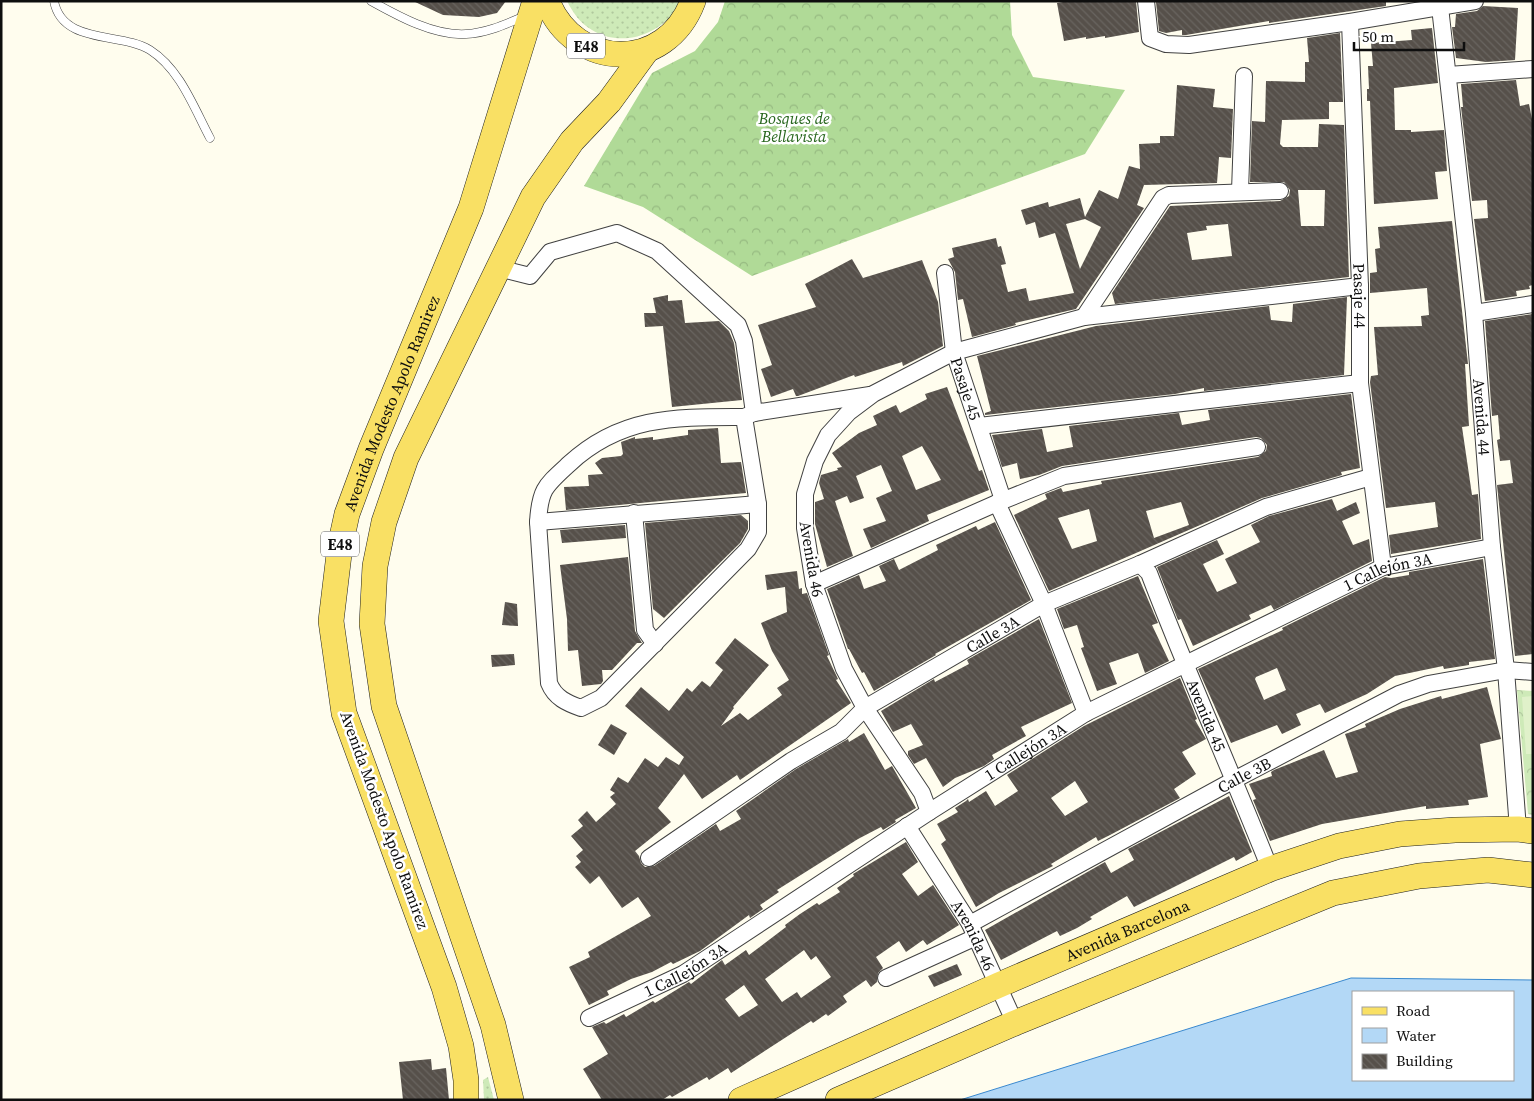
<svg xmlns="http://www.w3.org/2000/svg" width="1534" height="1101" font-family="'Source Serif 4',serif">
<style>
.grass{fill:url(#grass-dots)}
.forest{fill:url(#forest-crowns)}
.park{fill:url(#park-crowns)}
.pitch{fill:#e0f1ca}
.water{fill:#b3d8f6;stroke:#3988ce;fill-rule:evenodd}
.building{fill:url(#building-back-hatch);fill-rule:evenodd}
.lines{fill:none;stroke-linecap:round;stroke-linejoin:round}
.service-casing{stroke:#414141;stroke-width:9}
.minor-casing{stroke:#414141;stroke-width:18}
.primary-casing{stroke:#1f1f1f;stroke-width:26}
.service{stroke:#fff;stroke-width:8}
.minor{stroke:#fff;stroke-width:16}
.primary{stroke:#f9e064;stroke-width:25}
.labels{text-anchor:middle;dominant-baseline:central;stroke-width:5;stroke-linejoin:round;paint-order:stroke}
.shield{fill:#fff;stroke:#565656;stroke-width:1}
.shield-label{font-size:15px;font-weight:bold;fill:#0e0e0e}
.park-label{font-size:16px;font-style:italic;fill:#27661d;stroke:#fff}
.street-label{font-size:16px;fill:#0e0e0e;stroke:#fff}
</style>
<defs>
<pattern id="grass-dots" width="8" height="8" patternUnits="userSpaceOnUse" patternTransform="scale(1.25)"><rect width="8" height="8" fill="#ceeab8"/><path d="M2 2h.1M6 6h.1" fill="none" stroke="#b0c89d" stroke-width="1.8" stroke-linecap="round"/></pattern>
<pattern id="forest-crowns" width="20" height="18" patternUnits="userSpaceOnUse" patternTransform="scale(1.25)"><rect width="20" height="18" fill="#b0da97"/><path d="M2 6a3 3 0 1 1 6 0M12 15a3 3 0 1 1 6 0" fill="none" stroke="#96ba81"/></pattern>
<pattern id="park-crowns" width="20" height="18" patternUnits="userSpaceOnUse" patternTransform="scale(1.25)"><rect width="20" height="18" fill="#ceeab8"/><path d="M2 6a3 3 0 1 1 6 0M12 15a3 3 0 1 1 6 0" fill="none" stroke="#b0c89d"/></pattern>
<pattern id="building-back-hatch" width="6" height="6" patternUnits="userSpaceOnUse" patternTransform="scale(1.25)"><rect width="6" height="6" fill="#56504a"/><path d="M-1 5l2 2M0 0l6 6M5-1l2 2" fill="none" stroke="#696560"/></pattern>
</defs>
<rect width="100%" height="100%" fill="#fffdee"/>
<g class="grass">
<path d="M567 1H680C666 34 622 49 592 30 580 23 573 13 567 1Z"/>
<path d="M488 1077 494 1100H484L483 1080Z"/>
</g>
<path class="forest" d="M725 1H1010L1012 35 1033 77 1125 90 1085 154 752 276 643 207 584 186 652 73 695 51 718 22Z"/>
<path class="park" d="M1517 690 1533 691V815L1528 814Z"/>
<path class="pitch" d="M1533 696V754H1526L1522 697Z"/>
<path class="water" d="M1351 978 1533 980V1100H960ZM1353 992H1513V1080H1353Z"/>
<g class="building">
<path d="M413 1H506L497 13 479 17 443 15Z"/>
<path d="M1069 1H1136L1139 32 1105 38V36L1086 39V37L1064 41 1057 3Z"/>
<path d="M1159 1H1386V6L1269 23V21L1186 35H1182V30L1166 33 1159 31 1156 2Z"/>
<path d="M1483 6 1518 8 1515 60 1486 62 1456 58 1452 27H1455L1456 14 1477 11Z"/>
<path d="M1432 28 1438 83 1394 88 1395 130H1411V132L1444 130 1447 171 1435 172 1438 199 1374 204 1370 101H1367V89H1369L1368 66H1373L1371 43 1412 40 1411 30Z"/>
<path d="M1340 33 1343 102H1329V119L1282 120 1280 144 1283 147H1318L1319 124 1344 125 1349 277 1115 304 1112 293 1170 206 1280 201 1289 196 1290 190 1284 182H1250L1252 121 1265 122 1266 81 1305 82V62H1309L1307 38ZM1298 190H1325L1324 226H1301ZM1228 224 1232 256 1192 260 1187 233 1207 230 1206 226Z"/>
<path d="M1516 80 1520 106 1529 104 1533 124V285L1529 286 1530 289 1516 291 1517 296 1485 301 1474 219 1488 218 1487 200 1472 201 1461 107H1463L1461 84Z"/>
<path d="M1177 85 1215 89 1213 107 1233 109 1231 158 1219 157 1217 183 1144 185 1137 205 1144 208 1076 309 1015 323 1016 325 972 337 963 299 958 300 955 272 948 259 954 257 952 248 996 238 998 247 1001 246 1006 264 1001 265 1008 292 1026 288 1029 301 1074 293 1055 233 1039 238 1035 222 1026 225 1021 210 1048 202 1049 207 1080 198 1085 217 1099 190 1118 199 1129 166 1140 169 1139 144 1160 143V136H1174ZM1085 219 1101 227 1080 269 1066 224Z"/>
<path d="M1452 221 1468 364H1465L1469 426 1462 427 1472 495 1478 494 1481 539 1391 554 1389 535 1438 527 1435 502 1386 508 1370 382 1371 376 1378 375 1374 327 1422 326 1421 316 1429 315 1427 288 1370 293V273L1377 272 1375 249 1380 248 1378 227Z"/>
<path d="M852 259 863 278 922 260 938 302 943 346 903 366 902 362 855 377 854 375 798 396H796L793 389 771 397 761 369 772 365 758 325 816 307 805 284Z"/>
<path d="M668 295V301L682 300 685 323 719 321 729 331 734 343 742 400 672 407 663 326 645 327 644 313H656L653 298Z"/>
<path d="M1347 297 1344 375 1204 391V388L1175 394 985 415V413L991 411 977 356 1096 326 1269 306 1271 320 1292 322 1293 304Z"/>
<path d="M1533 314V654L1515 656 1497 485 1513 483 1510 460 1500 461 1497 440 1500 439 1498 415 1492 416 1485 321Z"/>
<path d="M947 387 979 471 982 470 989 490 927 515 929 521 871 548 863 529 886 521 876 498 892 491 881 465 867 471 856 476 864 498 850 503 847 496 835 501 853 556 827 567 815 524V502L824 499 819 483 821 475 838 470 837 468 842 467 832 453 859 433 877 425 873 416 896 405 900 413 927 399 925 394ZM922 446 941 480 916 490 902 456Z"/>
<path d="M1351 394 1360 468 1341 472 1342 475 1262 498 1049 591 1014 515 1047 499 1045 494 1061 488 1063 492 1102 484 1101 481 1258 457 1266 451 1267 445 1261 438 1256 437 1062 466 1039 475 1020 479 1017 463 1002 467 992 435 1042 429 1047 452 1073 447 1069 426 1179 413 1182 425 1210 420 1208 410ZM1181 502 1189 525 1154 538 1146 511ZM1089 509 1097 541 1072 549 1058 518Z"/>
<path d="M718 428 721 463 741 462 746 493 566 510 564 487 589 486 588 475 603 474 595 463 602 458 621 456 623 454 621 442 635 437V439L653 437V440L688 435V430Z"/>
<path d="M1332 499 1337 511 1356 502 1360 513 1342 521 1353 545 1369 539 1372 561 1274 610 1271 605 1249 615 1251 619 1193 646 1181 619 1178 620 1157 567 1217 540 1224 554 1203 564 1217 592 1237 583 1225 559 1260 542 1251 525 1269 516Z"/>
<path d="M741 515 748 521V529L740 543 664 618 653 609 645 523Z"/>
<path d="M995 522 1031 600 935 654 936 655 874 691 864 672 862 673 849 649H848L827 589 859 575 864 589 886 581 879 566 894 559 899 570 938 550 936 545 976 526 978 530Z"/>
<path d="M625 525 626 538 562 543 560 530Z"/>
<path d="M628 557 635 631 642 643H637L612 670H602L603 681 601 684 582 686 578 650 568 651 567 619 560 565Z"/>
<path d="M1483 559 1495 659 1469 662V665L1444 669 1443 666 1395 676 1367 694 1325 713 1320 704 1296 714 1301 725 1282 734 1277 725 1231 743 1198 669 1283 630 1282 628 1385 577 1391 578 1409 575V572ZM1277 668 1286 690 1264 700 1255 679 1256 677Z"/>
<path d="M797 571 799 589 802 588V594L807 593 829 655 827 656 838 679 836 680 851 703 740 780 737 775 702 799 684 774 658 808 671 822 635 851 639 856 641 863 645 867 654 866 716 824 720 831 741 819 736 811 796 769 848 739 849 742 864 733 885 770 892 766 916 808 895 820 896 822 883 830 881 827 858 839 777 890 779 892 760 905 763 909 750 918 749 915 700 951 673 964 671 962 652 972 631 979 607 991 609 995 589 1005 569 967 590 957 588 952 651 916 638 897 622 908 599 876 590 884 575 867 581 862 576 856 583 850 571 836 583 826 578 820 587 811 596 822 616 804 610 797 615 793 610 790 618 777 628 783 645 758 658 767 666 757 679 765 684 757 625 706 641 687 669 711 687 688 692 692 702 681 710 687 723 670 715 663 735 638 769 665 733 707 734 708 721 726 740 713 748 720 782 695 777 688 789 680 772 651 761 623 787 612 785 587 767 590 765 575Z"/>
<path d="M1138 576 1158 623 1152 625 1169 661 1145 673 1138 653 1109 663 1117 684 1097 691 1081 648 1084 647 1077 625 1064 629 1057 609Z"/>
<path d="M505 602 517 604 518 626 502 625Z"/>
<path d="M1039 619 1072 703 1021 727 1026 736 992 755 994 759 984 766 955 778 943 787 926 758 914 764 908 755V751L923 745 911 724 893 732 881 711 934 679 935 682 969 664 967 660Z"/>
<path d="M514 654 515 665 492 667 491 655Z"/>
<path d="M1180 678 1197 719 1195 720 1206 739 1182 752 1196 774 1174 789 1180 798 1110 835 1098 841 1096 837 1051 864 1053 866 999 893 976 907 941 844 946 840 937 824 958 812 955 808 966 801 968 799 969 802 986 791 995 806 1018 791 1007 775 1010 773 1084 726ZM1075 781 1088 802 1065 816 1051 798Z"/>
<path d="M1487 687 1501 739 1480 744 1488 797 1468 800 1469 805 1426 809V806L1322 824 1270 841 1253 800 1256 799 1249 784 1272 776 1271 772 1274 770 1324 750 1336 778 1358 772 1345 734 1366 727 1365 724 1400 709 1441 696 1442 699Z"/>
<path d="M611 724 627 733 614 755 598 745Z"/>
<path d="M1229 796 1252 852 1236 861 1234 857 1134 907 1127 896 1090 917 1092 919 1077 928 1060 936 1057 931 1001 960 985 930 1105 862 1111 873 1134 860 1128 849Z"/>
<path d="M906 842 918 862 902 874 918 896 933 885 959 925 927 945 923 940 906 952 899 941 876 957 883 968 878 973 877 982 871 987 866 980 843 996 847 1002 828 1016 826 1014 813 1023 811 1021 731 1073 728 1068 709 1080 707 1077 672 1097 670 1095 662 1100H602L583 1069 608 1054 592 1027 604 1022 606 1024 624 1014 626 1017 653 1001 655 1003 689 982 691 984 722 960 725 965 746 950 749 955 786 927 785 925 800 914 817 903 819 905 840 892 837 888 854 876 853 874ZM804 950 811 960 816 956 831 977 801 998 797 992 782 1002 765 979ZM744 985 758 1005 739 1017 725 999Z"/>
<path d="M957 964 962 975 934 987 928 976Z"/>
<path d="M431 1059 432 1070 446 1068 449 1100H403L399 1062Z"/>
</g>
<g class="lines">
<g class="service-casing">
<g id="service">
<path d="M54 1C62 45 122 32 150 50 180 69 194 108 210 138"/>
<path d="M371 1C398 16 434 36 466 34 487 33 506 24 525 16"/>
</g>
</g>
<g class="minor-casing">
<g id="minor">
<path d="M1146 1 1150 38 1166 44 1189 45 1350 22 1475 1"/>
<path id="s1" d="M1440 7 1474 313 1492 547 1506 670 1518 829"/>
<path id="s2" d="M1350 22 1360 286V383L1383 567"/>
<path d="M1448 75 1533 69"/>
<path d="M1240 191 1244 76"/>
<path d="M498 268 530 276 550 252 617 233 657 251 738 325 744 341 754 413"/>
<path id="s3" d="M945 273 954 352 1003 500"/>
<path d="M1474 313 1533 304"/>
<path d="M1084 317 1163 198 1169 195 1280 191"/>
<path d="M744 417 758 504V532L748 549 601 698 581 708C567 703 555 698 549 683L538 522C540 489 545 486 569 464 622 415 677 417 744 417L754 413 870 395"/>
<path d="M979 426 1360 383"/>
<path d="M997 503 1044 604 1086 713"/>
<path d="M634 513 645 630 655 644"/>
<path d="M538 522 758 504"/>
<path id="s4" d="M1140 564 1149 573C1187 673 1231 770 1270 869"/>
<path d="M814 584 997 503 1064 476 1257 447"/>
<path d="M929 812 922 793 865 708 844 669 814 584 805 528V494L815 461 828 435 849 412 873 394 954 352 1084 317 1360 286"/>
<path id="s5" d="M907 826 970 924 1015 1023"/>
<path id="s6" d="M649 858 791 761 841 732 865 708 1044 604 1140 564 1266 507 1371 477"/>
<path id="s7" d="M970 924 1234 780 1399 694 1428 684 1506 670 1533 672"/>
<path d="M886 978 976 937"/>
<path id="s8" d="M589 1018 683 974 929 812 1086 713 1383 567 1492 547"/>
</g>
</g>
<g class="primary-casing">
<g id="primary">
<path d="M547 1C575 71 666 73 693 1"/>
<path id="s9" d="M466 1100V1080L461 1046 444 987 344 713 331 621 340 546 347 514 371 449 471 208 535 1"/>
<path d="M511 1100 493 1025 384 706 372 624 375 566 384 522 406 458 533 197 572 141 609 102 647 50"/>
<path id="s10" d="M741 1100 999 985 1270 869 1339 846 1400 834 1455 830 1518 829 1533 831"/>
<path d="M838 1100 1015 1023 1333 893 1419 876 1488 870 1533 875"/>
</g>
</g>
<use href="#service" class="service"/>
<use href="#minor" class="minor"/>
<use href="#primary" class="primary"/>
</g>
<g class="labels">
<g class="shield">
<rect x="567" y="33.5" width="38" height="25" rx="4"/>
<rect x="321" y="531.5" width="38" height="25" rx="4"/>
</g>
<g class="shield-label">
<text x="586" y="46">E48</text>
<text x="340" y="544">E48</text>
</g>
<g class="park-label">
<text x="794" y="118">Bosques de<tspan x="794" dy="18">Bellavista</tspan></text>
</g>
<g class="street-label">
<text stroke="none"><textPath href="#s2" startOffset="274">Pasaje 44</textPath></text>
<text stroke="none"><textPath href="#s3" startOffset="118">Pasaje 45</textPath></text>
<text stroke="none"><textPath href="#s9" startOffset="728">Avenida Modesto Apolo Ramirez</textPath></text>
<text stroke="none"><textPath href="#s1" startOffset="412">Avenida 44</textPath></text>
<text transform="translate(812 559) rotate(80)">Avenida 46</text>
<text stroke="none"><textPath href="#s8" startOffset="918">1 Callejón 3A</textPath></text>
<text stroke="none"><textPath href="#s6" startOffset="411">Calle 3A</textPath></text>
<text stroke="none"><textPath href="#s4" startOffset="166">Avenida 45</textPath></text>
<text stroke="none"><textPath href="#s8" startOffset="512">1 Callejón 3A</textPath></text>
<text stroke="none"><textPath href="#s7" startOffset="312">Calle 3B</textPath></text>
<text transform="translate(385 820) rotate(70)">Avenida Modesto Apolo Ramirez</text>
<text stroke="none"><textPath href="#s10" startOffset="422">Avenida Barcelona</textPath></text>
<text stroke="none"><textPath href="#s5" startOffset="128">Avenida 46</textPath></text>
<text stroke="none"><textPath href="#s8" startOffset="108">1 Callejón 3A</textPath></text>
</g>
</g>
<rect width="1534" height="1101" fill="none" stroke="#0e0e0e" stroke-width="5"/>
<rect x="1352" y="991" width="162" height="90" fill="#ffffff" stroke="#9f9f9f"/>
<rect x="1362" y="1007" width="25" height="8" fill="#f9e064" stroke="#9f9f9f"/>
<text x="1396" y="1016" font-size="15" fill="#0e0e0e">Road</text>
<rect x="1362" y="1028" width="25" height="15" fill="#b3d8f6" stroke="#9f9f9f"/>
<text x="1396" y="1041" font-size="15" fill="#0e0e0e">Water</text>
<rect x="1362" y="1054" width="25" height="15" fill="url(#building-back-hatch)" stroke="#9f9f9f"/>
<text x="1396" y="1066" font-size="15" fill="#0e0e0e">Building</text>
<path d="M1354 42v8h110v-8" fill="none" stroke="#0e0e0e" stroke-width="2.5"/>
<text x="1362" y="42" font-size="15" fill="#0e0e0e" stroke="#ffffff" stroke-width="4" paint-order="stroke">50 m</text>
</svg>
